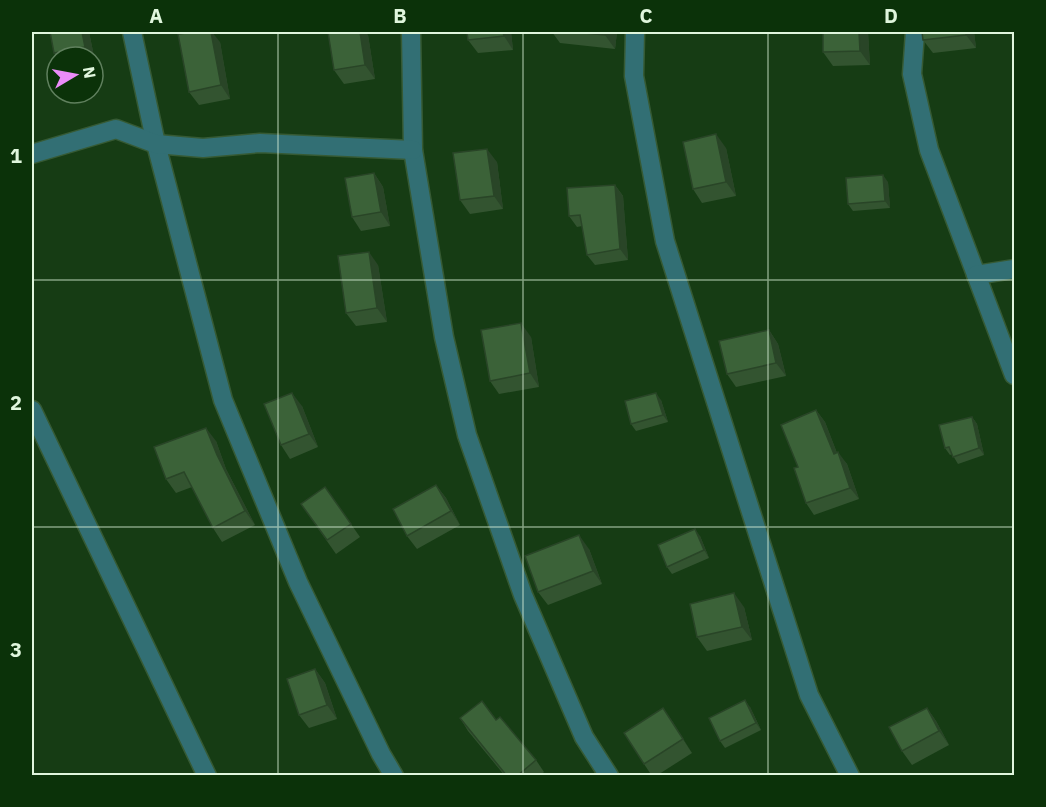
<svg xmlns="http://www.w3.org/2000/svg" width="1046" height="807" font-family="'IBM Plex Sans',sans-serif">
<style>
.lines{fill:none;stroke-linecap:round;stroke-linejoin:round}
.street-casing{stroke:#365a34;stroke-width:21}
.street{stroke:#326f74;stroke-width:18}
.wall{fill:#335430}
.shaded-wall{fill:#294527}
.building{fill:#3b6238;stroke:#294527;stroke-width:1.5}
.grid{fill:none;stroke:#e0f6dd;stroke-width:1.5;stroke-opacity:0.55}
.neatline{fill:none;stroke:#e0f6dd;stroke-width:2}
.grid-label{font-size:20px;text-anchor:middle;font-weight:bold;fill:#e0f6dd}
</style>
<rect width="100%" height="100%" fill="#163c14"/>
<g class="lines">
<g class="street-casing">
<g id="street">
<path d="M132 32 156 144 223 400 298 582 381 754 394 776"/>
<path d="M411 32 413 150 444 337 467 435 523 595 584 737 609 776"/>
<path d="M635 32 634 76 665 241 809 695 850 776"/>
<path d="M915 32 912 74 929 150 1014 375"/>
<path d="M32 154 116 129 156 144 203 148 260 143 413 150"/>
<path d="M976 275 1014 269"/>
<path d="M32 410 207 776"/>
</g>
</g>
<use href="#street" class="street"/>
</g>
<g class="wall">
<path d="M50 32H89L95 61H93V57H57L54 53Z"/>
<path d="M467 32H511L513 50 478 53 468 40Z"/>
<path d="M552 32H617L615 49 560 43Z"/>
<path d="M823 32H868L870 65 833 66 823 52Z"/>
<path d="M974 32 976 48 933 53 923 40Z"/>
<path d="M368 35 375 79 344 84 334 70Z"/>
<path d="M220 42 230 99 199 105 189 92Z"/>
<path d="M726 148 736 196 702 203 693 189Z"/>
<path d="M497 162 503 209 470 214 460 200Z"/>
<path d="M374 173 383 187 390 226 361 231 352 217Z"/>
<path d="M888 182 890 208 853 211 848 204Z"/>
<path d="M615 185 623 196 628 260 595 265 587 255 582 226 577 227 569 216Z"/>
<path d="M378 265 387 322 356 326 346 313Z"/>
<path d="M769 330 778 344 786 376 736 387 727 374Z"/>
<path d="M531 337 539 387 499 394 490 381Z"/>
<path d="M661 400 668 422 636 431 631 424Z"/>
<path d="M302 406 318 447 290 459 281 445Z"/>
<path d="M816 410 825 422 837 453 847 464 859 499 814 515 806 503 798 467Z"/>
<path d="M972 417 977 424 984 455 958 464 952 454 950 455 945 448Z"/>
<path d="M216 441 226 469 255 525 222 542 213 528 192 487 176 493 166 479Z"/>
<path d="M436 485 446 498 460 525 417 549 407 536Z"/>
<path d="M325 487 360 537 336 554 301 504Z"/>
<path d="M700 536 709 558 672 574 667 567Z"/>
<path d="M589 549 602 584 548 605 538 592Z"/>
<path d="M744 607 752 640 707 651 697 637Z"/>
<path d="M315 669 325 683 337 719 309 728 299 715Z"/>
<path d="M750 707 761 730 725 748 720 741Z"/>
<path d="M663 708 692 753 656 776H652L644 764Z"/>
<path d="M927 708 936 721 949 745 912 765 902 751Z"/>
<path d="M460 718 496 720 536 760 544 772 540 776H505L468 731Z"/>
</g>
<g class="shaded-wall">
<path d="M82 32H89L95 61 93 57H92L85 47Z"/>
<path d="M211 32H212L220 42 230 99 221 85Z"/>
<path d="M360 32H366L368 35 375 79 365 65Z"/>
<path d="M503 32H511L513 50 504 36Z"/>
<path d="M606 32H617L615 49 605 35Z"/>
<path d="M859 32H868L870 65 860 51Z"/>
<path d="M966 32H974L976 48 966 35Z"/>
<path d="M716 134 726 148 736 196 726 182Z"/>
<path d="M487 149 497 162 503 209 494 196Z"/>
<path d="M374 173 383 187 390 226 381 212Z"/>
<path d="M883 175 888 182 890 208 885 201Z"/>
<path d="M615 185 623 196 628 260 620 249Z"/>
<path d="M369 252 378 265 387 322 377 308Z"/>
<path d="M521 323 531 337 539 387 530 373Z"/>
<path d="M769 330 778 344 786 376 776 363Z"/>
<path d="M292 393 302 406 318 447 309 434Z"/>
<path d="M656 393 661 400 668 422 663 415Z"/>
<path d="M816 410 825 422 842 466 834 454Z"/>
<path d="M972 417 977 424 984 455 979 448Z"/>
<path d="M206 428 216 441 226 469 255 525 245 511 217 455Z"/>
<path d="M838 452 847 464 859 499 850 488Z"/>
<path d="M436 485 446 498 460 525 451 511Z"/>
<path d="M695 529 700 536 709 558 704 550Z"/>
<path d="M579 535 589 549 602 584 593 571Z"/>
<path d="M734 593 744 607 752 640 742 627Z"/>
<path d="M315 669 325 683 337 719 327 705Z"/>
<path d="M745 700 750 707 761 730 756 723Z"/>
<path d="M663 708 673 722 692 753 683 739Z"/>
<path d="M927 708 936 721 949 745 939 731Z"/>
</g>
<g class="building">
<path d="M50 32H82L85 47 54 53Z"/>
<path d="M194 32H211L221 85 189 92 178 34Z"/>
<path d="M328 32H360L365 65 334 70Z"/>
<path d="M467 32H503L504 36 468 40Z"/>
<path d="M574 32H606L605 35Z"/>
<path d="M823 32H859L860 51 823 52Z"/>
<path d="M922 32H966V35L923 40Z"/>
<path d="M1012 32H1014V63H1013Z"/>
<path d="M716 134 726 182 693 189 683 142Z"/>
<path d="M487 149 494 196 460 200 453 153Z"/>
<path d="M374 173 381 212 352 217 345 178Z"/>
<path d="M883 175 885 201 848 204 846 178Z"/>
<path d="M615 185 620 249 587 255 580 215 569 216 567 188Z"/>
<path d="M369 252 377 308 346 313 338 256Z"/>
<path d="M521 323 530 373 490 381 481 330Z"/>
<path d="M769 330 776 363 727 374 719 341Z"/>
<path d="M292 393 309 434 281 445 264 404Z"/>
<path d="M656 393 663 415 631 424 625 401Z"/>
<path d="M816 410 834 454 838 452 850 488 806 503 794 468 798 467 781 425Z"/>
<path d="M972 417 979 448 953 457 949 447 945 448 939 425Z"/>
<path d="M206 428 217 455 245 511 213 528 184 472 166 479 154 447Z"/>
<path d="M436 485 451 511 407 536 393 509Z"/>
<path d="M325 487 351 524 327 540 301 504Z"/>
<path d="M695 529 704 550 667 567 658 545Z"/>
<path d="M579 535 593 571 538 592 525 556Z"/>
<path d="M734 593 742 627 697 637 690 604Z"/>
<path d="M315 669 327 705 299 715 287 679Z"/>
<path d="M745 700 756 723 720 741 709 718Z"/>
<path d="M482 701 496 720 500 717 536 760 517 776H507L460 718Z"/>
<path d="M663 708 683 739 644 764 624 733Z"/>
<path d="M927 708 939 731 902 751 889 727Z"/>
</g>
<path class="grid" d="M278 32V776M523 32V776M768 32V776M32 280H1014M32 527H1014"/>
<rect width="1046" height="807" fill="none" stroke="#0b3209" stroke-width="66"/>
<g transform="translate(75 75) rotate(80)"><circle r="28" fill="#0b3209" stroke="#60805e" stroke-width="1.5"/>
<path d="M0-4.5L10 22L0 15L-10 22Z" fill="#ec8cfa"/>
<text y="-9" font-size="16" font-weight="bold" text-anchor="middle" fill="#e0f6dd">N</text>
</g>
<rect x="33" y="33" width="980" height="741" class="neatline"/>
<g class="grid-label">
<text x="156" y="23">A</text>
<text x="400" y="23">B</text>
<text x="646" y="23">C</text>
<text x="891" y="23">D</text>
<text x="16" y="163">1</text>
<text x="16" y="410">2</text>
<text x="16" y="657">3</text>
</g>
</svg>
